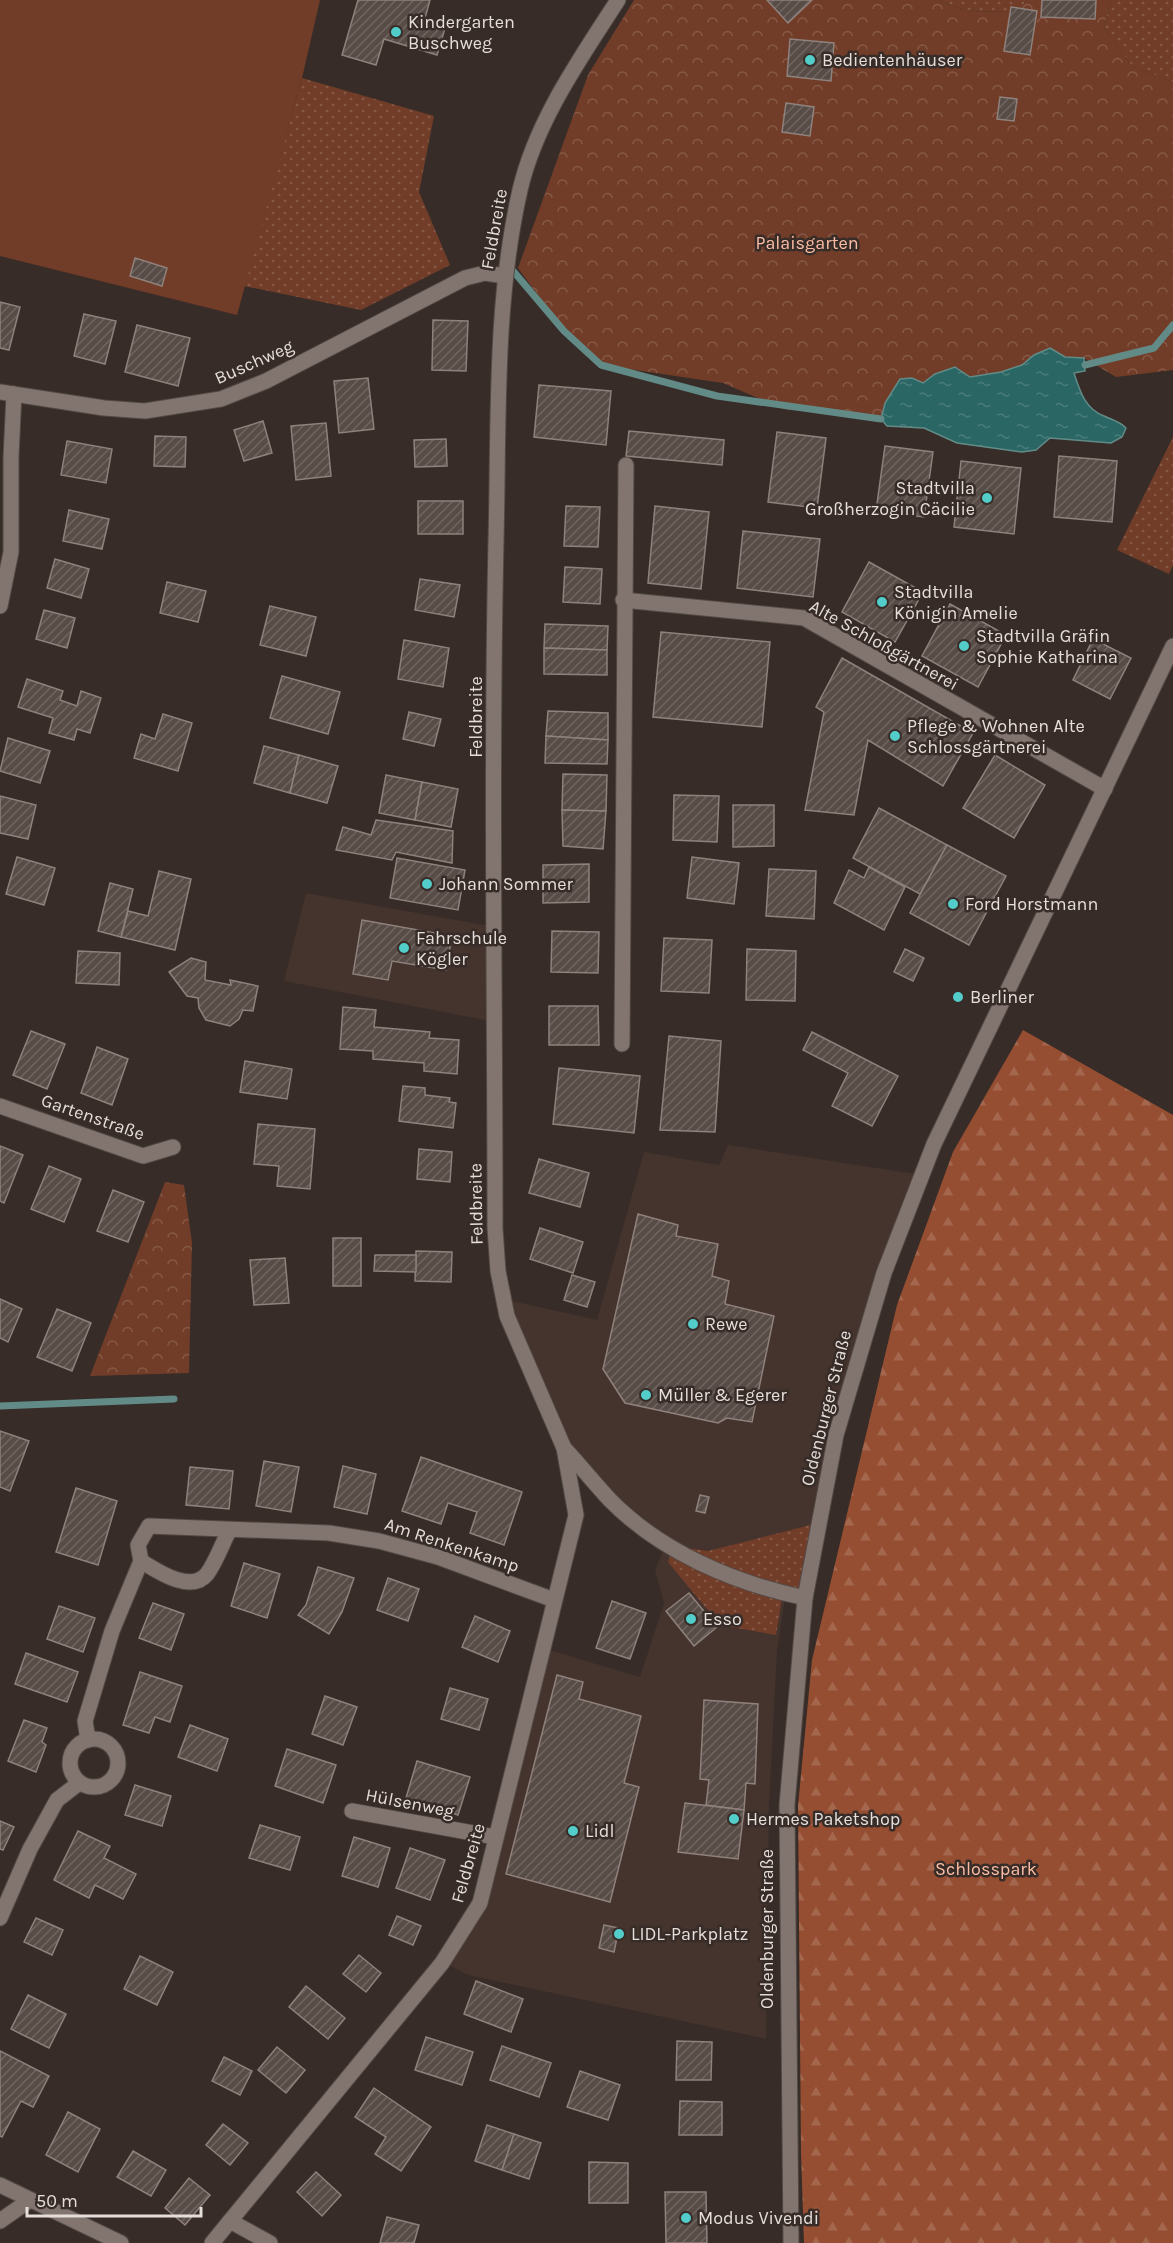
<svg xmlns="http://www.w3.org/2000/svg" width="1173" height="2243" font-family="Karla,sans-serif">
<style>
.built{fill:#45332d}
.grass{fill:url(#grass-dots)}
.forest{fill:url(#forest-firs)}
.park{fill:url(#park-crowns);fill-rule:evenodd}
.garden{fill:#723d28}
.water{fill:url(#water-ripples);stroke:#628b88;stroke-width:1.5}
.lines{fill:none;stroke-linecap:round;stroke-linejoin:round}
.stream{stroke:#628b88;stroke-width:7}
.building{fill:url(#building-hatch);stroke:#8f817c;stroke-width:1.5}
.minor-casing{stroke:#524945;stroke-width:17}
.tertiary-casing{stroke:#524945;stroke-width:17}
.minor{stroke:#82756f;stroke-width:15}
.tertiary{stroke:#82756f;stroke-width:15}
.poi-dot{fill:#53cdc9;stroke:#372c27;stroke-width:2}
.labels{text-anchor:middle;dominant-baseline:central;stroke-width:5;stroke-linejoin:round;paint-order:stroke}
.poi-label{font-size:18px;fill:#e6dedb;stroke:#372c27;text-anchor:start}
.street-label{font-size:18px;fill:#e6dedb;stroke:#372c27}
.park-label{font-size:18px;fill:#fcbda4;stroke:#372c27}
</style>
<defs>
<pattern id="grass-dots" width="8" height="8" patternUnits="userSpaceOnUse" patternTransform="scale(1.5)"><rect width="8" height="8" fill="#723d28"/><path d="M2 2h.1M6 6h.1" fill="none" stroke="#865947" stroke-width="1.8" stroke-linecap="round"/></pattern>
<pattern id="forest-firs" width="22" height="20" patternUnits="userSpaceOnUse" patternTransform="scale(1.5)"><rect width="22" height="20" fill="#954e31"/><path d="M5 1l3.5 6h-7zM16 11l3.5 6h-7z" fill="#a4674e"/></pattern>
<pattern id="park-crowns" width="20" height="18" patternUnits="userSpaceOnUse" patternTransform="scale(1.5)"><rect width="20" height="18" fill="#723d28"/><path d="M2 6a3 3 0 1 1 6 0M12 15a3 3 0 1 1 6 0" fill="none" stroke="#865947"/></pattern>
<pattern id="water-ripples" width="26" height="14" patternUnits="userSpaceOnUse" patternTransform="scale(1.5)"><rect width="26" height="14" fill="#2a6764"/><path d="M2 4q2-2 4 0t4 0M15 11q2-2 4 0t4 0" fill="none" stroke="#497c7a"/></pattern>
<pattern id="building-hatch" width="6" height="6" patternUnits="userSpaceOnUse" patternTransform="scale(1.5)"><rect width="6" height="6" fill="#584c47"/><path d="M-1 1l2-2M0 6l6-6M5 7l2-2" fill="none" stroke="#706561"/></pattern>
</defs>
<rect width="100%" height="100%" fill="#372c27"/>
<g class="built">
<path d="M306 893 495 927V1022L284 981Z"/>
<path d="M728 1145 922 1175 884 1273 818 1523 708 1551 667 1545 564 1448 504 1299 597 1320 644 1152 719 1165Z"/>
<path d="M663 1551 715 1576 785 1597 777 1652 769 1806 766 2039 468 1975 449 1965 483 1904 546 1649 640 1677 664 1603 655 1570Z"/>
</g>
<g class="grass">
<path d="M940 0H1026L1021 10C993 12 965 15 940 0Z"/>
<path d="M1111 0H1173V82L1132 66 1104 27Z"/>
<path d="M302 78 434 116 419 192 450 265 361 310 244 286Z"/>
<path d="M1173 437V565L1169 574 1117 550Z"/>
<path d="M818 1523 805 1598 667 1545 708 1551Z"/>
<path d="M671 1553 714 1577 782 1598 776 1635 720 1625 668 1562Z"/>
</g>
<path class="forest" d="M1023 1030 1173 1115V2243H804L801 2153 798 1806 812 1660 897 1305 953 1152Z"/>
<g class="park">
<path d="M634 0H767L788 22 812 0H940C965 15 993 12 1021 10L1026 0H1042V17L1095 19 1096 0H1111L1104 27 1132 66 1173 82V370L1116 377 1084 358 1065 357 1050 348 1034 355 1022 365 1001 372 970 377 935 374 923 383 912 378 885 403 881 419 783 409 723 383 601 365 564 331 518 268 588 75ZM790 39 834 43 830 81 787 76ZM1001 97 1017 99 1014 121 997 119Z"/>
<path d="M165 1182 184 1185 192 1243 189 1373 90 1376Z"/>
</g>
<path class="garden" d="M0 0H320L302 78 237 315 0 256Z"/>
<path class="water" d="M1050 348 1065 357 1084 358 1085 371 1074 373C1080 391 1085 409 1104 416 1112 420 1119 421 1126 428L1122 437 1111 443 1050 438 1036 450 1022 452 957 443 924 428 887 426 881 419 885 403 900 379 912 378 923 383 935 374 955 367 970 377 1001 372 1022 365 1034 355Z"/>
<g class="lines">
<g class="stream">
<path d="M514 272 564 331 601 365 717 396 881 419"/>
<path d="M1085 365 1154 348 1173 325"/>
<path d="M0 1406 174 1399"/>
</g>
</g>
<g class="building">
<path d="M358 0H430L425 18 446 25 437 55 384 39 376 65 342 55Z"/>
<path d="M767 0H812L788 23Z"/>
<path d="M1042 0H1096L1095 19 1041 17Z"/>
<path d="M1011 7 1037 11 1030 55 1004 51Z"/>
<path d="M790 39 834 43 831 81 787 76Z"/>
<path d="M1000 97 1017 99 1014 121 997 119Z"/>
<path d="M786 103 814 107 810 136 782 132Z"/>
<path d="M135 258 167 268 162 286 130 276Z"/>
<path d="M0 302 20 307 9 350 0 348Z"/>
<path d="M84 314 116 321 105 364 74 356Z"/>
<path d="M433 320 468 321 466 371 432 370Z"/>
<path d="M137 325 190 338 178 386 125 372Z"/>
<path d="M368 378 374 429 339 433 334 381Z"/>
<path d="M539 385 611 391 606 445 534 437Z"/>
<path d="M263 421 272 453 244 461 234 430Z"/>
<path d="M326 423 331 476 296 480 291 426Z"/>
<path d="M629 431 724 440 722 465 626 456Z"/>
<path d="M777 432 826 438 817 508 768 502Z"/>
<path d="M155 436 186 437 185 467 154 466Z"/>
<path d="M446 439 447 466 415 467 414 440Z"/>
<path d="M67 441 112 449 106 483 61 475Z"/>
<path d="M885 446 933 452 924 517 876 511Z"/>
<path d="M1059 456 1117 461 1112 522 1054 517Z"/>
<path d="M961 461 1021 468 1014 534 954 527Z"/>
<rect x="418" y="501" width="45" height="33"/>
<path d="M566 506 600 507 598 547 564 546Z"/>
<path d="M655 506 709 512 701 589 648 583Z"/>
<path d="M69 510 109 519 102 549 63 541Z"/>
<path d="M743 531 820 539 813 597 737 588Z"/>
<path d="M55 559 89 569 81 598 47 588Z"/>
<path d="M869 562 923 592 895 642 842 612Z"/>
<path d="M565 567 602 569 600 604 563 602Z"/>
<path d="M420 579 460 585 454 617 415 610Z"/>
<path d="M167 582 206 591 198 622 160 613Z"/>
<path d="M950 604 1006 635 978 687 922 656Z"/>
<path d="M270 606 316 617 306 656 260 645Z"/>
<path d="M44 610 75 618 67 648 36 639Z"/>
<path d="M545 624 608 626 607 650 544 648Z"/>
<path d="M661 632 770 642 762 727 653 717Z"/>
<path d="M1093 639 1131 658 1110 699 1073 680Z"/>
<path d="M404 640 449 648 443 687 398 679Z"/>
<path d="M544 648 607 650V675L544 674Z"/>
<path d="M842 658 973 733 943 786 868 740 854 815 805 810 824 712 816 707Z"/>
<path d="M282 676 340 692 328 734 270 718Z"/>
<path d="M27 679 63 691 60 700 77 706 81 691 101 698 90 733 77 729 74 740 49 733 53 718 18 707Z"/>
<path d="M548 711 608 713V740L546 736Z"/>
<path d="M409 712 441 719 434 746 403 739Z"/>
<path d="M163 714 192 723 178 771 134 758 141 734 155 739Z"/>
<path d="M546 736 608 740 607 764 545 763Z"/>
<path d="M8 738 50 751 40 783 0 771Z"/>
<path d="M264 746 299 755 290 793 254 783Z"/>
<path d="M299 755 338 766 327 803 290 793Z"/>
<path d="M995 755 1045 785 1014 838 963 808Z"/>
<path d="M563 774 607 775 606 811 562 810Z"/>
<path d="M386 775 422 782 415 820 379 813Z"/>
<path d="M422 782 458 789 451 827 415 820Z"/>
<path d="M674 795 719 796 717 842 673 840Z"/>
<path d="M0 796 36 805 28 839 0 833Z"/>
<path d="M733 805H774V846L733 847Z"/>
<path d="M879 808 947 845 920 894 853 858Z"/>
<path d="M562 810 606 811 603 849 563 846Z"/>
<path d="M376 820 453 831 452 863 396 852 392 860 336 850 343 827 371 835Z"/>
<path d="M947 845 1006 876 969 945 910 913Z"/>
<path d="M17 857 55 868 44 905 6 894Z"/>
<path d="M692 857 739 863 734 904 687 898Z"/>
<path d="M397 858 465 870 458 910 390 898Z"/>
<path d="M589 864V902L543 903V865Z"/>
<path d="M869 867 905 887 884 930 834 903 849 870 864 878Z"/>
<path d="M769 869 816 871 814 919 766 916Z"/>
<path d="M159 871 191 879 175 950 121 937 128 911 148 916Z"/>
<path d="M110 883 133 889 121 937 98 931Z"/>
<path d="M362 920 452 936 446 970 392 961 388 980 353 974Z"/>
<path d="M552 931 599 932 598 973 551 972Z"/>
<path d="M664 938 712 940 709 993 661 991Z"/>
<path d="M747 949 796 951 795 1001 746 1000Z"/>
<path d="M905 949 924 958 913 981 894 972Z"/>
<path d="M78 951 120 953 119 985 76 983Z"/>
<path d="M191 958 206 962 205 980 231 985 230 980 258 986 253 1011 243 1010 239 1019 230 1026 206 1020 199 1008 198 998 187 996 169 972Z"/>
<path d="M549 1006H598L599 1045H549Z"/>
<path d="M343 1007 376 1010 374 1027 430 1032 429 1038 459 1040 457 1074 424 1071V1063L373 1059V1051L340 1049Z"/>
<path d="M31 1031 65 1044 47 1089 13 1075Z"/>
<path d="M812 1032 898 1076 872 1126 832 1106 848 1073 803 1050Z"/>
<path d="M669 1036 721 1041 715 1132 660 1130Z"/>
<path d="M97 1047 128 1059 112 1105 81 1093Z"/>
<path d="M245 1061 292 1069 287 1099 240 1092Z"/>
<path d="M559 1068 640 1076 634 1133 553 1124Z"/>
<path d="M403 1086 425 1088V1095L450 1098 449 1102 456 1103 453 1128 399 1121Z"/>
<path d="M258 1124 315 1129 310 1189 277 1186 279 1166 254 1164Z"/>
<path d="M0 1146 23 1155 4 1203 0 1201Z"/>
<path d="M419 1149 452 1152 450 1182 417 1179Z"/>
<path d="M539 1159 589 1173 580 1207 529 1193Z"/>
<path d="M49 1166 81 1179 64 1222 31 1209Z"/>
<path d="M113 1190 144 1202 128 1242 97 1231Z"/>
<path d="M638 1214 678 1225 676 1236 718 1244 712 1276 729 1281 725 1304 774 1316 752 1422 727 1418 718 1423 625 1403 603 1369Z"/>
<path d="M540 1228 583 1242 573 1273 530 1259Z"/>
<rect x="333" y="1238" width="28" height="48"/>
<path d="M416 1251 452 1252 451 1282 415 1281Z"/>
<path d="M375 1255H416V1272L374 1271Z"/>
<path d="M285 1258 289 1303 254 1305 250 1260Z"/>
<path d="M572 1275 595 1282 587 1307 564 1300Z"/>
<path d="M0 1299 22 1309 8 1342 0 1338Z"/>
<path d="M57 1309 91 1323 72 1371 37 1357Z"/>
<path d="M0 1431 29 1441 10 1491 0 1487Z"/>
<path d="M421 1457 522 1492 504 1545 470 1533 477 1512 448 1503 441 1524 402 1511Z"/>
<path d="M264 1461 299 1467 291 1512 256 1506Z"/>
<path d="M343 1466 376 1474 367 1514 334 1507Z"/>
<path d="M190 1467 233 1471 229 1509 186 1505Z"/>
<path d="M76 1488 117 1501 98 1565 56 1552Z"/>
<path d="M700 1495 709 1497 705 1513 696 1511Z"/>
<path d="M244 1563 280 1574 267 1618 231 1606Z"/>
<path d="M318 1567 354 1578 342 1612 329 1634 298 1615 306 1605Z"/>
<path d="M388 1578 419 1589 408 1621 377 1610Z"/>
<path d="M689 1593 717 1627 694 1646 666 1611Z"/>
<path d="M612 1601 646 1613 630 1659 596 1648Z"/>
<path d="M153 1603 184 1614 171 1650 139 1638Z"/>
<path d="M59 1606 95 1618 83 1652 47 1639Z"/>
<path d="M475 1616 510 1631 498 1662 462 1647Z"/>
<path d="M26 1653 78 1672 67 1702 15 1684Z"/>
<path d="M140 1672 182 1686 170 1722 155 1717 149 1733 123 1725Z"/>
<path d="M557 1675 583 1682 579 1699 641 1716 624 1783 639 1787 610 1902 506 1874Z"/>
<path d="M450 1688 488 1699 479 1730 441 1719Z"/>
<path d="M325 1696 357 1707 343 1745 312 1734Z"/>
<path d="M704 1700 758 1704 755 1784 746 1783 744 1810 706 1805 709 1780 700 1779Z"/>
<path d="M24 1720 47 1728 42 1742 46 1745 36 1772 8 1761Z"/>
<path d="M190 1725 228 1739 217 1771 178 1757Z"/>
<path d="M287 1749 336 1765 323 1803 275 1786Z"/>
<path d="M417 1761 470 1777 458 1815 406 1798Z"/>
<path d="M135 1785 171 1796 162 1826 125 1815Z"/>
<path d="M685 1803 744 1810 738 1859 678 1852Z"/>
<path d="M0 1821 14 1827 3 1850 0 1849Z"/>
<path d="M260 1825 300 1837 290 1870 249 1858Z"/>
<path d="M78 1831 110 1846 104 1858 136 1874 123 1899 95 1885 89 1898 54 1880Z"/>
<path d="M354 1837 390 1848 378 1887 342 1876Z"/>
<path d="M410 1848 445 1860 430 1900 396 1888Z"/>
<path d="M397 1916 421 1926 413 1945 389 1935Z"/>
<path d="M36 1918 63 1930 52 1955 24 1942Z"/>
<path d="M604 1925 619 1928 614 1952 599 1948Z"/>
<path d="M359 1955 381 1973 366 1992 343 1974Z"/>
<path d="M140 1956 173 1972 157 2005 124 1989Z"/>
<path d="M476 1981 523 1999 511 2032 464 2014Z"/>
<path d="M306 1986 345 2018 328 2039 289 2007Z"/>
<path d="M28 1995 66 2014 49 2048 11 2029Z"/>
<path d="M426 2037 473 2052 462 2085 415 2070Z"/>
<path d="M677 2041 712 2042 711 2080H676Z"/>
<path d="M502 2046 551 2063 539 2097 490 2080Z"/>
<path d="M277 2047 305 2070 286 2093 258 2070Z"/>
<path d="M0 2051 49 2076 33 2107 21 2101 2 2137 0 2136Z"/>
<path d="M224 2057 252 2071 240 2095 212 2081Z"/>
<path d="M580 2071 620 2085 608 2120 567 2107Z"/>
<path d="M374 2088 431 2127 401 2171 375 2154 386 2137 355 2117Z"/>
<path d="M680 2101 722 2102V2135H679Z"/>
<path d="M68 2112 100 2129 78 2172 46 2155Z"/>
<path d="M223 2124 248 2143 230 2165 206 2145Z"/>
<path d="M487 2125 514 2134 502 2170 475 2161Z"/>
<path d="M514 2134 541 2143 529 2179 502 2170Z"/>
<path d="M133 2151 166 2170 151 2196 117 2177Z"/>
<path d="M589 2162 628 2163V2203H589Z"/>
<path d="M316 2172 341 2195 322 2216 297 2192Z"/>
<path d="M189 2178 210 2195 185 2225 165 2208Z"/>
<path d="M665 2192H706L707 2243H666Z"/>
<path d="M387 2217 419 2225 414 2243H380Z"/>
</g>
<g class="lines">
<g class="minor-casing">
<g id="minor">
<path d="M0 392 104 408 145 411 221 399 266 381 465 278 485 273 505 276"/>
<path d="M623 600 804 618 1105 789"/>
<path d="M0 606 11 552V457L14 394"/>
<path d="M622 1044 626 465"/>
<path d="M0 1106 143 1156 173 1147"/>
<path d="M564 1448C580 1465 594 1483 610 1500 661 1552 734 1583 805 1598"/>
<path d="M229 1531C222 1544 216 1562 207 1574 191 1594 157 1571 141 1561L138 1545 149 1526 329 1533 379 1541 438 1557 554 1600"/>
<circle cx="94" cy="1763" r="24"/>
<path d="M88 1740 85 1721 112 1631 141 1561"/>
<path d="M352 1811 495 1837"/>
<path d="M0 1918 30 1849 57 1800 79 1783"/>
<path d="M0 2185 121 2243"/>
<path d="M0 2221 30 2200"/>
<path d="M230 2221 270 2243"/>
<path d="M212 2243 442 1963 480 1903 576 1515 564 1448 507 1316 498 1271 495 1228C495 999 491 770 496 541 499 425 494 304 520 190 536 121 580 59 618 0"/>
</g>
</g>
<g class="tertiary-casing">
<path id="tertiary" d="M791 2243 787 1805 805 1598 836 1435 884 1273 934 1144 1173 646"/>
</g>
<use href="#minor" class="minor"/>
<use href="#tertiary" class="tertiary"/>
</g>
<g class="poi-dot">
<circle cx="396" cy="32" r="6"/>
<circle cx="810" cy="60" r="6"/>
<circle cx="987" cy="498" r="6"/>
<circle cx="882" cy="602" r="6"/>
<circle cx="964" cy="646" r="6"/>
<circle cx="895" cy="736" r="6"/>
<circle cx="427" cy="884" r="6"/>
<circle cx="953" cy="904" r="6"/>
<circle cx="404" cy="948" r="6"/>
<circle cx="958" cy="997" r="6"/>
<circle cx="693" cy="1324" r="6"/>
<circle cx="646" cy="1395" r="6"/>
<circle cx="691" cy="1619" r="6"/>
<circle cx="734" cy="1819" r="6"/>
<circle cx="573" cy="1831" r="6"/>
<circle cx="619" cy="1934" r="6"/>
<circle cx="686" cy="2218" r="6"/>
</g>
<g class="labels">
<g class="poi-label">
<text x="408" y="22">Kindergarten<tspan x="408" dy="21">Buschweg</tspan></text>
<text x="822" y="60">Bedientenhäuser</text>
<text x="975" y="488" text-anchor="end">Stadtvilla<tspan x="975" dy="21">Großherzogin Cäcilie</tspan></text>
<text x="894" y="592">Stadtvilla<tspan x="894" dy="21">Königin Amelie</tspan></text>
<text x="976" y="636">Stadtvilla Gräfin<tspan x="976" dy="21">Sophie Katharina</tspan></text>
<text x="907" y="726">Pflege &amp; Wohnen Alte<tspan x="907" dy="21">Schlossgärtnerei</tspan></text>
<text x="439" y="884">Johann Sommer</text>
<text x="965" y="904">Ford Horstmann</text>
<text x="416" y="938">Fahrschule<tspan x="416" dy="21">Kögler</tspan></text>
<text x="970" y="997">Berliner</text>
<text x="705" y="1324">Rewe</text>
<text x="658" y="1395">Müller &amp; Egerer</text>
<text x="703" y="1619">Esso</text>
<text x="746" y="1819">Hermes Paketshop</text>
<text x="585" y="1831">Lidl</text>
<text x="631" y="1934">LIDL-Parkplatz</text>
<text x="698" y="2218">Modus Vivendi</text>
</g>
<g class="street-label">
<text transform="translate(494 229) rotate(-80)">Feldbreite</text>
<text transform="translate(254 362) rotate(-24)">Buschweg</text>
<text transform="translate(884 645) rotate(29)">Alte Schloßgärtnerei</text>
<text transform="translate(476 717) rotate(-90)">Feldbreite</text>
<text transform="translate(93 1117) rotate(19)">Gartenstraße</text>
<text transform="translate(476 1204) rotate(-91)">Feldbreite</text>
<text transform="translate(826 1408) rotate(-76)">Oldenburger Straße</text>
<text transform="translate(452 1545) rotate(18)">Am Renkenkamp</text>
<text transform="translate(410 1803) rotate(11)">Hülsenweg</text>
<text transform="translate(468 1863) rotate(-74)">Feldbreite</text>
<text transform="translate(767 1929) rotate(-90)">Oldenburger Straße</text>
</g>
<g class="park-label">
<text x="807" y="243">Palaisgarten</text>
<text x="986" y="1869">Schlosspark</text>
</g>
</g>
<path d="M27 2207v9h174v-9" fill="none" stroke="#e6dedb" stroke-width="3"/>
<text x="36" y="2207" font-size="18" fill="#e6dedb" stroke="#372c27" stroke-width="4.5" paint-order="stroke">50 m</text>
</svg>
